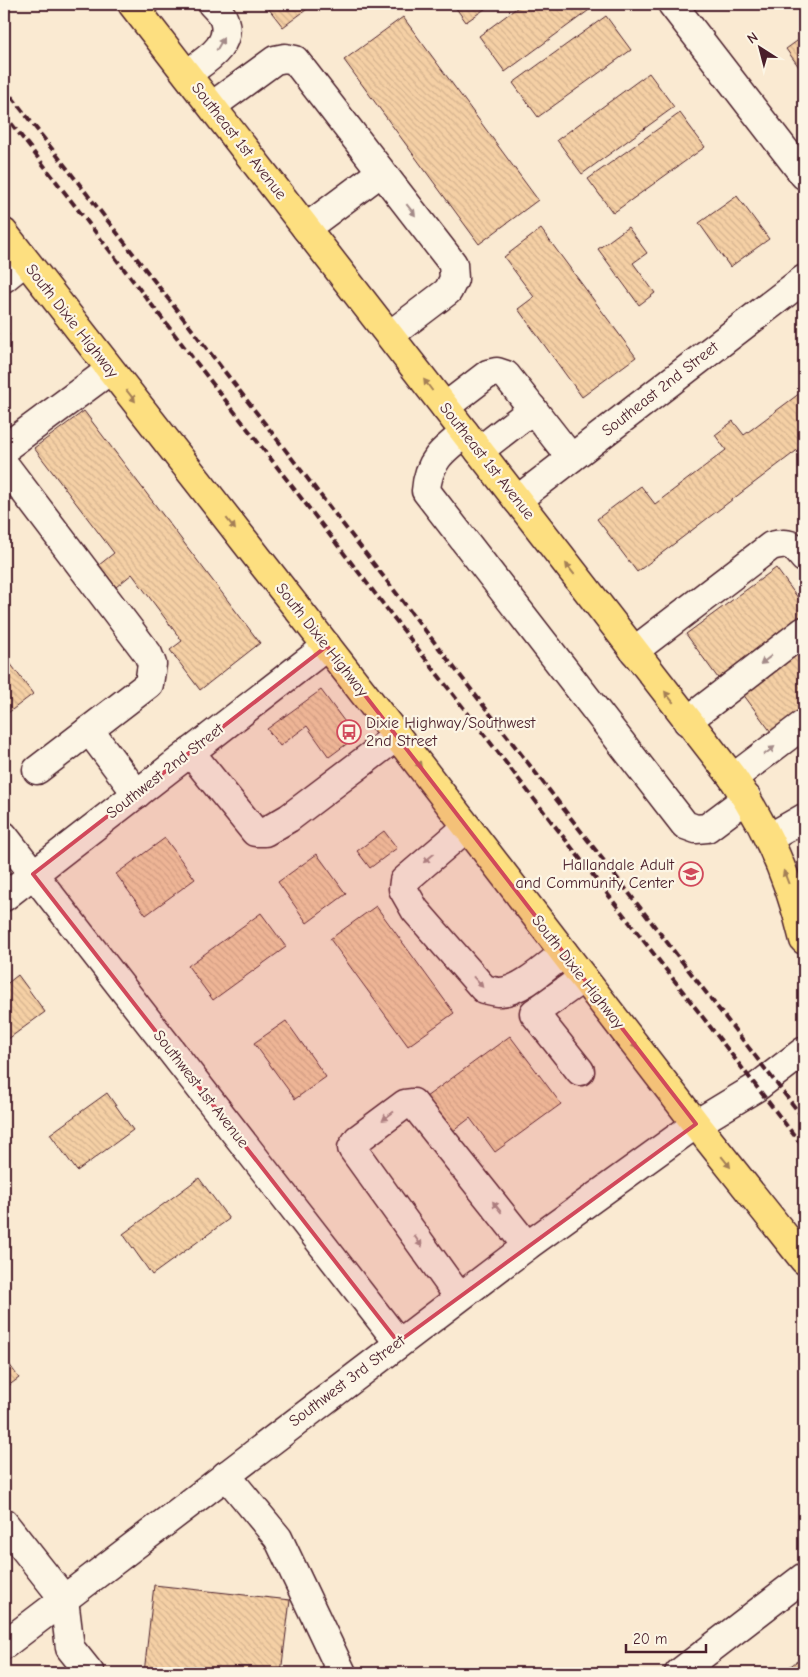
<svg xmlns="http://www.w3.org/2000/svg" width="808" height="1677" font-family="'Comic Neue',sans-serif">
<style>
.building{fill:url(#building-back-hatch);stroke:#4a1f2b}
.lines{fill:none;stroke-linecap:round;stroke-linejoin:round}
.minor-casing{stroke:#4a1f2b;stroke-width:31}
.major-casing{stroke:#4a1f2b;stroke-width:31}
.minor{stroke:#fcf5e5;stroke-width:28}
.major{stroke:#fddf80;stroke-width:28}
.rail{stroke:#4a1f2b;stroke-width:4;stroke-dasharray:8 4;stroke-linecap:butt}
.oneway{fill:#a38a88}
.oneway2{fill:#a47f56}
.marked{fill:#d1495b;fill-opacity:0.2;stroke:#d1495b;stroke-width:4;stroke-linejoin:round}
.labels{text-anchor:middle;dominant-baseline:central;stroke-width:4.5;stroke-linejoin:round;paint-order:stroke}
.street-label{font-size:16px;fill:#4a1f2b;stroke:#fcf5e5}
.poi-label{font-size:16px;fill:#4a1f2b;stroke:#fcf5e5;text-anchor:start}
</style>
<defs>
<pattern id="building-back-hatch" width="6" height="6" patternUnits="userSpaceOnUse" patternTransform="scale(1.25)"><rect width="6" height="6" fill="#f5d0a5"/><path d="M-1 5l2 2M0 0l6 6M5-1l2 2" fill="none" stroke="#d4b28e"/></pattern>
</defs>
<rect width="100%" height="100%" fill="#faead2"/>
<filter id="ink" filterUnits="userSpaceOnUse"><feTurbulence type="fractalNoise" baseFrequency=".02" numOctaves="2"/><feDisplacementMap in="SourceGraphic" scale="10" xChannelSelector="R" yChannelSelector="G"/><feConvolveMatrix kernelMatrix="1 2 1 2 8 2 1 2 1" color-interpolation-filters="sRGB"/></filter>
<g filter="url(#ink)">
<g class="building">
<path d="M265 4H314L283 27Z"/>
<path d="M453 4H492L466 22Z"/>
<path d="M522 4H596V5L505 72 479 36Z"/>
<path d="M772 4H787L777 11Z"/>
<path d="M606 16 631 50 538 117 513 83Z"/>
<path d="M403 17 538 200 479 244 344 60Z"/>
<path d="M804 36V74L786 49Z"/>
<path d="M649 73 674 107 582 174 557 140Z"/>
<path d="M680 113 705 147 613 213 588 179Z"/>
<path d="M737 196 769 239 730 267 699 223Z"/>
<path d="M628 227 647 253 633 263 655 293 639 305 598 249Z"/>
<path d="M541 229 636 357 582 397 518 309 534 297 504 257Z"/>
<path d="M4 328 9 335 4 339Z"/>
<path d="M4 364 11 374 4 380Z"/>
<path d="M804 390V445L637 572 597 519 641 486 655 504 726 450 715 435 733 421 744 435Z"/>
<path d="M84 411 260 643 200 690 170 650 182 641 132 574 116 587 99 565 114 553 34 448Z"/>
<path d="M776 568 804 606V626L723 685 686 634Z"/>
<path d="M804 642V707L771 732 740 690Z"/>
<path d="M4 655 33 694 4 716Z"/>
<path d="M321 690 356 737 329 757 307 726 280 746 267 729Z"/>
<path d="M384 831 397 848 370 868 357 851Z"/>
<path d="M165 838 195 879 146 915 116 874Z"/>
<path d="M317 854 346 894 307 923 278 882Z"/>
<path d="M376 906 454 1013 408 1046 330 939Z"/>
<path d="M261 913 286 947 213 1000 188 966Z"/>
<path d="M18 975 45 1012 4 1042V986Z"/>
<path d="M286 1021 326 1077 295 1099 254 1043Z"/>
<path d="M510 1036 561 1104 495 1152 470 1118 452 1132 426 1097Z"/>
<path d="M107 1093 133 1130 77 1171 50 1134Z"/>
<path d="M199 1178 229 1219 152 1275 123 1234Z"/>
<path d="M4 1357 19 1378 4 1389Z"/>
<path d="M154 1585 290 1600 281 1673H144Z"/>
<path d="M804 1656V1673H781Z"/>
</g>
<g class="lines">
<g class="minor-casing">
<g id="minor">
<path d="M672 4 804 175"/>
<path d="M187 74C204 61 233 46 224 20 222 14 216 8 212 4"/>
<path d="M212 106 275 60 285 58 295 60 453 264 454 279 448 291 390 335"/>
<path d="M306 228 381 172"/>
<path d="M4 278 25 261"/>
<path d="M445 407 488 374 497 372 506 375 571 458"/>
<path d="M465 433C443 450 428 461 426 491L685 825 696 829 707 828 747 798"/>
<path d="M479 451 533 409"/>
<path d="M4 453 6 447 110 370"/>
<path d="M4 464 148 654 152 664 149 684 37 770"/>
<path d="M517 500 804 279"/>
<path d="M634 651 771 546C788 541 793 544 804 558"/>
<path d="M687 721 804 631"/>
<path d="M89 730 137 794"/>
<path d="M190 752 255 832H265L289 818 397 736"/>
<path d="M733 778 804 724"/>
<path d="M467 827 404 881 403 889 415 910 484 989C489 990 495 992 500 992 521 991 547 966 564 953"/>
<path d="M4 836 398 1342"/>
<path d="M769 838 804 818"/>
<path d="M4 897 327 646"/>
<path d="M580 1071 534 1013 583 978"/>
<path d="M459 1297 352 1148 358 1139 405 1104 413 1103 527 1246"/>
<path d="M226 1475 278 1538 342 1673"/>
<path d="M4 1523 64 1599 70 1648 90 1673"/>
<path d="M4 1645 527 1246 696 1124 757 1087 804 1051"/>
<path d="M679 1673 804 1577"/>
</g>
</g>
<g class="major-casing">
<g id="major">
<path d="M132 4 733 778C768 829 790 880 804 940"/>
<path d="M4 233 397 736 696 1124 804 1260"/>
</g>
</g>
<use href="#minor" class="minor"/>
<use href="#major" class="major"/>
<g class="rail">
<path d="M4 87 804 1119"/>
<path d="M4 114 804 1148"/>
</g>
</g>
<defs><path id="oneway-solid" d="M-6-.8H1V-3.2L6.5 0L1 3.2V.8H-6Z" transform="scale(1.25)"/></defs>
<g class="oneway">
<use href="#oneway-solid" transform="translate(220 44) rotate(-61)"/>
<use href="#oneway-solid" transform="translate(411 210) rotate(52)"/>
<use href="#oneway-solid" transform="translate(766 660) rotate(142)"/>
<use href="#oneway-solid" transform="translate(769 751) rotate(-37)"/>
<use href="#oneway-solid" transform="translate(429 858) rotate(140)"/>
<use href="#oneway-solid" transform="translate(478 982) rotate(48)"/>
<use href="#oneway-solid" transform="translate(388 1116) rotate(143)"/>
<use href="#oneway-solid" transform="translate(497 1207) rotate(-128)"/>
<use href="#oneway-solid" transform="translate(418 1241) rotate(55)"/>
</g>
<g class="oneway2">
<use href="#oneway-solid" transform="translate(428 385) rotate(-127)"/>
<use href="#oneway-solid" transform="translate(131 396) rotate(52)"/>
<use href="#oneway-solid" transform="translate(231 524) rotate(52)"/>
<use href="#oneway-solid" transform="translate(570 569) rotate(-128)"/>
<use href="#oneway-solid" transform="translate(669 697) rotate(-128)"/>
<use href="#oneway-solid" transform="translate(417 762) rotate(52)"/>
<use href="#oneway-solid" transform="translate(786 877) rotate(-111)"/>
<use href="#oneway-solid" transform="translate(633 1043) rotate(52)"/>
<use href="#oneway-solid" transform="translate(726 1162) rotate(51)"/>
</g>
</g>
<path class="marked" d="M327 646 696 1124 398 1342 33 874Z"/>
<defs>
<g id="bus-ring" transform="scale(1.25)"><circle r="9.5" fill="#fcf5e5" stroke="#d1495b" stroke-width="1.5"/><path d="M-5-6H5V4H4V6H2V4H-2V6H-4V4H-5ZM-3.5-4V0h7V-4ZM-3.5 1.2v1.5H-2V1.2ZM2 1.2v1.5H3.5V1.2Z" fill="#d1495b"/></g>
<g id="school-ring" transform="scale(1.25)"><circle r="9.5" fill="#fcf5e5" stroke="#d1495b" stroke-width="1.5"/><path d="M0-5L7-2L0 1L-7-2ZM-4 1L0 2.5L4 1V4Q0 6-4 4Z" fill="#d1495b"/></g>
</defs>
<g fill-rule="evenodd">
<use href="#bus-ring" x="349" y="732"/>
<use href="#school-ring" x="691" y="874"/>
</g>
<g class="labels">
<g class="street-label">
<text transform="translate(239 141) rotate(52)">Southeast 1st Avenue</text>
<text transform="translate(72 321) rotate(52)">South Dixie Highway</text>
<text transform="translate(660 389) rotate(-38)">Southeast 2nd Street</text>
<text transform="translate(487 461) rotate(52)">Southeast 1st Avenue</text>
<text transform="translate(322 640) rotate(52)">South Dixie Highway</text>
<text transform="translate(165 771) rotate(-38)">Southwest 2nd Street</text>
<text transform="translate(578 972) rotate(52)">South Dixie Highway</text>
<text transform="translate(201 1089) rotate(52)">Southwest 1st Avenue</text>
<text transform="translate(347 1381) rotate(-37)">Southwest 3rd Street</text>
</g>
<g class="poi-label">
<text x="366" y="723">Dixie Highway/Southwest<tspan x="366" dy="18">2nd Street</tspan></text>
<text x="674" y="865" text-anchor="end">Hallandale Adult<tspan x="674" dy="18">and Community Center</tspan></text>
</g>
</g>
<rect width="808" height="1677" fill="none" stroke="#fcf5e5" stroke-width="20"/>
<rect x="10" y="10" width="788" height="1657" fill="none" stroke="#4a1f2b" stroke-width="2" filter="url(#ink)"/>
<g transform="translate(760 48) rotate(324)" stroke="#fcf5e5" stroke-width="4" paint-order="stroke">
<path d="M0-4L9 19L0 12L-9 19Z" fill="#4a1f2b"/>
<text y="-8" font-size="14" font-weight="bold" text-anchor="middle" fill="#4a1f2b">N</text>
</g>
<path d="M626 1644v8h80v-8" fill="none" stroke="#4a1f2b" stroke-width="2.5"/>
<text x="633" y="1644" font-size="15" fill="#4a1f2b" stroke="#fcf5e5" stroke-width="4" paint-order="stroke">20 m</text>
</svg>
